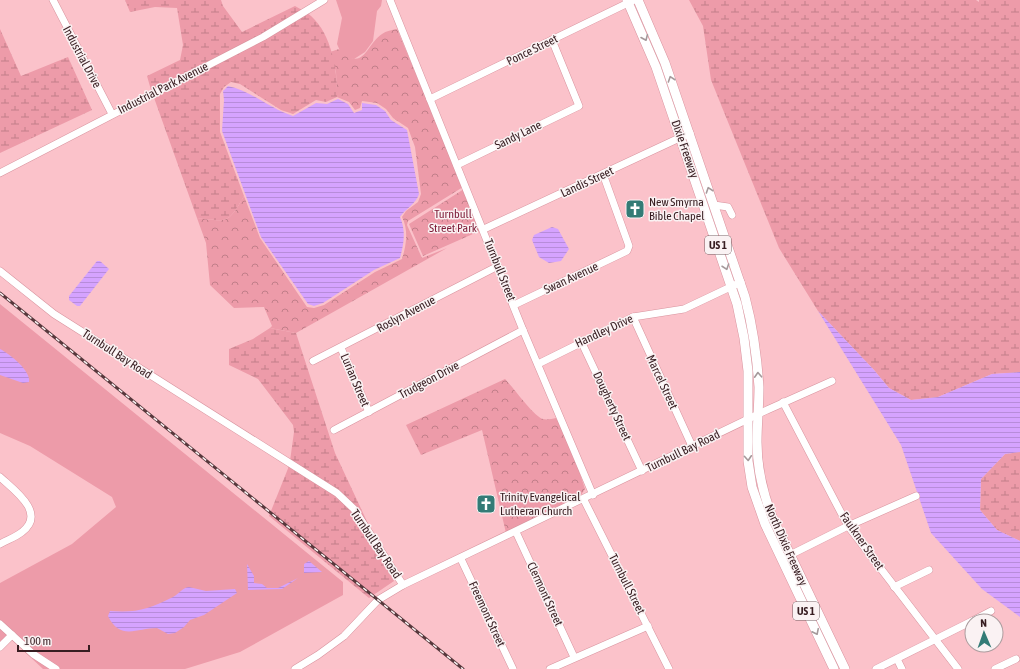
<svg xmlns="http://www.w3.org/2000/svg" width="1020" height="669" font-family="'Asap Condensed',sans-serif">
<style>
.grass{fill:#ed9ba9}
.forest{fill:url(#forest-crowns)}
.wetland{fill:url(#wetland-marsh)}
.water{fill:url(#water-rules)}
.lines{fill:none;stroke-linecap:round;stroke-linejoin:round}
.minor-casing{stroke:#d8939e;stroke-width:8}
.major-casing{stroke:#d8939e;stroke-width:10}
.minor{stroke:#fff;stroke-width:7}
.major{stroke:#fff;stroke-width:9}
.rail-casing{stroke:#57383c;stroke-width:3}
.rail{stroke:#faf2f3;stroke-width:1.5;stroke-dasharray:4.5;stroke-linecap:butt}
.oneway{stroke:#a5999b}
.labels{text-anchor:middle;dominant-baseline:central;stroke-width:3;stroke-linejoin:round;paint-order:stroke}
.shield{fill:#faf2f3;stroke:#725d60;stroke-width:1}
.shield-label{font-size:11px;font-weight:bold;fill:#371d21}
.street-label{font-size:12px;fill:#371d21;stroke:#faf2f3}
.poi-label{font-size:12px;fill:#371d21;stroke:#faf2f3;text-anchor:start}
.park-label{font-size:12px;fill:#7f1d39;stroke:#faf2f3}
</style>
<defs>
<pattern id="forest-crowns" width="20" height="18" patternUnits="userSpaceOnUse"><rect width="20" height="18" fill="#ed9ba9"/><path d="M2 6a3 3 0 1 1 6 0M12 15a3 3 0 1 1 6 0" fill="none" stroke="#c17e89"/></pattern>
<pattern id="wetland-marsh" width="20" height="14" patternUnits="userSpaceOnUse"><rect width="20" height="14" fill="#ed9ba9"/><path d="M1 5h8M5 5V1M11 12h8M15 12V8" fill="none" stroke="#c17e89"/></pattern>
<pattern id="water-rules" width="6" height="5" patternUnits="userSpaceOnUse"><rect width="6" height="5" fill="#d5a3ff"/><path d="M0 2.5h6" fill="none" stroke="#b78cda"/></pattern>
</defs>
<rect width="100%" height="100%" fill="#fbc2ca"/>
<g class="grass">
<path d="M336 0H382L381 6 377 11 373 41 365 52 354 59 348 58 341 53 337 44 342 18Z"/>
<path d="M0 304 343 582V595L240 652 185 669H43L11 639 0 650V583L72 544 116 507 112 497 30 446 0 433Z"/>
</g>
<g class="forest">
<path d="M397 29 463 187 408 221 407 225 422 258 447 248 296 333 270 328 272 326 264 307 234 308 210 285 206 243 197 218C228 222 228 224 244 196L260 238 307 307 314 308 324 305 375 272 402 259C406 246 409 231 402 217L406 211 418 202 421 194 415 147 408 128 393 118 386 109 377 103 362 101 360 108 355 110 349 102 337 97 336 72 330 52 339 49C364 74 366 44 382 34 386 31 392 30 397 29Z"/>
<path d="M464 189 482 230 423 256 409 224Z"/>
<path d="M505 379C513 387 534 417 543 419 546 420 552 419 556 418 570 440 577 465 585 489L579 498 506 533 482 430 421 455 406 425Z"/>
</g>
<g class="wetland">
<path d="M125 0H221L223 6 242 32 295 6 302 10 262 34 151 90 147 76 180 60 183 45 177 8 155 7 130 12Z"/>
<path d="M689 0H976L979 2V0H1020V372L992 374 938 397 911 400 889 388 874 370 818 311 779 248 711 80 703 26Z"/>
<path d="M307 13C331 29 338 71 337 97L326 102 316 100 293 114 281 110 240 84 231 82 224 87 220 94V132L244 196C228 224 228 222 197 218L153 95Z"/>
<path d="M0 29 21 76 68 57 92 110 0 153Z"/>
<path d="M270 328 296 333 335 453 371 530 355 507 290 461 294 432 293 425 258 379 229 365V349L253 339Z"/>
<path d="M1020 452V541L997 530 980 510 981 479 1005 454Z"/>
<path d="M289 466C304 476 322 485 336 496 362 517 380 551 394 581L369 598 269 516Z"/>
</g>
<g class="water">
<path d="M228 86C252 91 270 109 293 116L316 103 327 104 338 99 348 104 354 113 362 110V103L376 105 385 111 391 120 407 130 419 194C416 204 406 208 400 217 406 230 404 244 400 258L374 270 323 303 314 306 308 304 261 237 222 131 224 100 223 91Z"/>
<path d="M552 227 558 229 569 249 561 261 549 263 539 257 532 240 534 235Z"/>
<path d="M97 261H100L109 269 80 306H77L69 300V296Z"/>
<path d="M818 311 874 370 889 388 911 400 938 397 992 374 1020 372V452L1005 454 981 479 980 510 997 530 1020 541V617L982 589 931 533 901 445Z"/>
<path d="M0 349C10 354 31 371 29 382L23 383 0 375Z"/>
<path d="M309 561 322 572 304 573V564Z"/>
<path d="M247 564 254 576V583L262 584 267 588H278L298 578 282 589 248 590Z"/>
<path d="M189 587 206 591 235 589 237 593 204 615 190 620 184 627 175 633 168 634 157 628C137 628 120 641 108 616L110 611C137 613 149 609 173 597 179 594 182 588 189 587Z"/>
</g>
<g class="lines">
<g class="minor-casing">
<g id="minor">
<path d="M53 0 112 114"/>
<path d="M390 0 523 330 593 495"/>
<path d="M430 99 634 0"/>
<path d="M457 165 579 106 552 40"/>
<path d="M0 173 263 37 324 0"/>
<path d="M714 205 728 207 732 215"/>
<path d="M484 229 690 133"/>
<path d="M0 271 54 314 337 493 354 509 403 585"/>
<path d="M514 305 627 251 629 246 603 174"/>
<path d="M633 317 692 446"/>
<path d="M581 341 642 471"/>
<path d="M341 348 369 412"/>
<path d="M313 361 498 266"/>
<path d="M538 364 633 317 684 309 741 282"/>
<path d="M783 402 848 526 958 669"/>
<path d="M334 430 523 330"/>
<path d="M0 477C14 490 47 513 22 532 16 537 7 540 0 544"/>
<path d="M584 500 669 669"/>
<path d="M516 532 574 657"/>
<path d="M786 557 848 526 916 496"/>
<path d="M461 559 513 669"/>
<path d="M894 587 929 570"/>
<path d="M972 621 991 611"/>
<path d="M0 624 33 654 56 669"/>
<path d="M0 647 12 635"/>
<path d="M897 659 902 669"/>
<path d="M295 669 318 655 344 636 378 600 403 585 767 410 832 381"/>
<path d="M550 669 648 626"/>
<path d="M876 669 972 621"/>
<path d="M995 669 1016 659"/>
</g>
</g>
<g class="major-casing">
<g id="major">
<path d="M627 0 656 67 737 304 744 338 748 371V461L752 487 765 524 834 669"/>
<path d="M638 0 665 63 745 297C753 327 757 357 759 387 759 406 757 424 757 442 757 469 763 494 773 519L845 669"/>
</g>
</g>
<use href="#minor" class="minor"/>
<use href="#major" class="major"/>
<g class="rail-casing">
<path id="rail" d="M0 293 463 669"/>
</g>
<use href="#rail" class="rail"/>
</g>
<defs><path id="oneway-chevron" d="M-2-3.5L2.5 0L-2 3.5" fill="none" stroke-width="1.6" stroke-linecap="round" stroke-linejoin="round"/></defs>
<g class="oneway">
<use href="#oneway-chevron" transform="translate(645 38) rotate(67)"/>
<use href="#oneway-chevron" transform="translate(671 79) rotate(-109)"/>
<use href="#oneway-chevron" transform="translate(709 190) rotate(-109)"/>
<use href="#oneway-chevron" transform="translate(726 267) rotate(71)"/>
<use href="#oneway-chevron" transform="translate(758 375) rotate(-93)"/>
<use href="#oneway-chevron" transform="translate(748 458) rotate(86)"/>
<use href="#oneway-chevron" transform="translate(816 632) rotate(64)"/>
</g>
<defs>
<g id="church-square" transform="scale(1)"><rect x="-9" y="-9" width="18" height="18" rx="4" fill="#337b76" stroke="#faf2f3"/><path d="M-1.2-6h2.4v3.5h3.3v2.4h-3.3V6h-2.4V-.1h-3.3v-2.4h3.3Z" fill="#fff"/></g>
</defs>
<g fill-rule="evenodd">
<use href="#church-square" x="635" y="209"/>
<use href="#church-square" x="486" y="504"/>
</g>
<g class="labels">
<g class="shield">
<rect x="705" y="236" width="26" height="18" rx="3"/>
<rect x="793" y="602" width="26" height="18" rx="3"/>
</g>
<g class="shield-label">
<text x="718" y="245">US 1</text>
<text x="806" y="611">US 1</text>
</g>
<g class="street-label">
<text transform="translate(532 50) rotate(-26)">Ponce Street</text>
<text transform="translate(82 57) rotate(62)">Industrial Drive</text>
<text transform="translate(163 88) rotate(-27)">Industrial Park Avenue</text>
<text transform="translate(518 135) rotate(-26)">Sandy Lane</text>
<text transform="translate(685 149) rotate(71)">Dixie Freeway</text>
<text transform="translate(587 182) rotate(-25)">Landis Street</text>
<text transform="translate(500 270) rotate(68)">Turnbull Street</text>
<text transform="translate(571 278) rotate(-25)">Swan Avenue</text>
<text transform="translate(406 314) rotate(-28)">Roslyn Avenue</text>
<text transform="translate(604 331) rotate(-25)">Handley Drive</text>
<text transform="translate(117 354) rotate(33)">Turnbull Bay Road</text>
<text transform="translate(355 380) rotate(67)">Lurian Street</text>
<text transform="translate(429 380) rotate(-28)">Trudgeon Drive</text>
<text transform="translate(662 382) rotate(65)">Marcel Street</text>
<text transform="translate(612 406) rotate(65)">Dougherty Street</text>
<text transform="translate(683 451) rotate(-26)">Turnbull Bay Road</text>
<text transform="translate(862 541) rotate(55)">Faulkner Street</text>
<text transform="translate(376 544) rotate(56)">Turnbull Bay Road</text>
<text transform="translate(786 545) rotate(66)">North Dixie Freeway</text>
<text transform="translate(627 584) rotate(63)">Turnbull Street</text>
<text transform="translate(545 594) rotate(65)">Clermont Street</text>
<text transform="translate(487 614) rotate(65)">Freemont Street</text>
</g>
<g class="poi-label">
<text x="649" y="202">New Smyrna<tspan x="649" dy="14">Bible Chapel</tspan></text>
<text x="500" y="497">Trinity Evangelical<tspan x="500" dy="14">Lutheran Church</tspan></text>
</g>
<g class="park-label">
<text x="453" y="214">Turnbull<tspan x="453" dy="14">Street Park</tspan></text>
</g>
</g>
<g transform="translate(984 633) rotate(358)"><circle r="19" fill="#faf2f3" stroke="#ac9d9f"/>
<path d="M0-3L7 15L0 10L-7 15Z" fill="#337b76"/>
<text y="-6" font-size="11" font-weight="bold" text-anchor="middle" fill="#371d21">N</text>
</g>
<path d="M18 645v6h71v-6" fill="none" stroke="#371d21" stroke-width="2"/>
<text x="24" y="645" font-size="12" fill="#371d21" stroke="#faf2f3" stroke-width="3" paint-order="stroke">100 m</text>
</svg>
